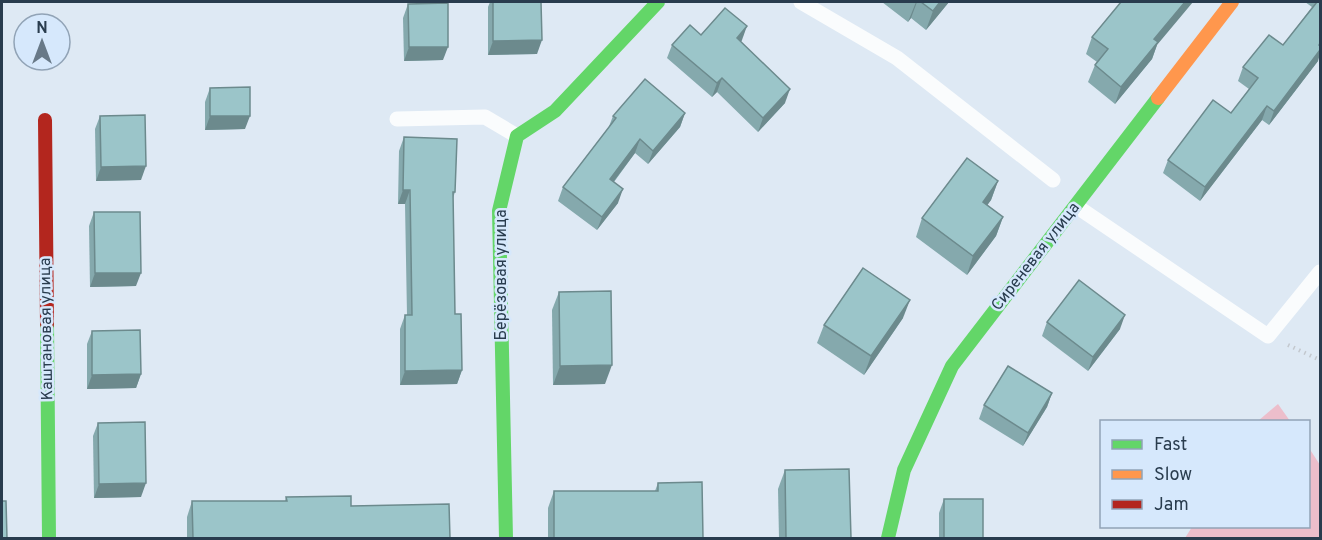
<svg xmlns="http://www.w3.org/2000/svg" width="1322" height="540" font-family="Overpass,sans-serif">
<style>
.green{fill:#ecbecb}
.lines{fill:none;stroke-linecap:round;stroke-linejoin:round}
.path{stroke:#c3c8ce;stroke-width:4;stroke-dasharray:1.5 4.5;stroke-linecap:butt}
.lane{stroke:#fafcfd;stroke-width:15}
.fast{stroke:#63d668;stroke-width:14}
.slow{stroke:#ff974d;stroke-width:14}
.jam{stroke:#b3261e;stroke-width:14}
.wall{fill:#85a9ad}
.shaded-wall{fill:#6c8a8d}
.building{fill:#9bc5c9;stroke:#6c8a8d;stroke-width:1.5}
.labels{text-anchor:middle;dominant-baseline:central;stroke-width:5;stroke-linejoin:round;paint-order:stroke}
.street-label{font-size:16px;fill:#293c4e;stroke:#d6e8fc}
</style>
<rect width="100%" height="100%" fill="#dee9f4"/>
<g class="green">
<path d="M1278 404 1290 421H1258Z"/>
<path d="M1309 448 1320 465V538H1185L1192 527 1308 526Z"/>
</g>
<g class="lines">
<path class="path" d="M1288 345 1320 360"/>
<g class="lane">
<path d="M801 2 897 58 1053 180"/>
<path d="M397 119 485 117 517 136"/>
<path d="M1076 206 1268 336 1320 272"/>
</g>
<g class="fast">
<path d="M47 324 49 538"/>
<path d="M506 538 499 211 517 136 555 111 658 2"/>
<path d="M888 538 904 470 952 366 1158 98"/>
</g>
<path class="slow" d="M1158 98 1232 2"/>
<path class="jam" d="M45 120 47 324"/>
</g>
<g class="wall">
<path d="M490 2H541L537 54 488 55V7Z"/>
<path d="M882 2H949L926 30 911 18 908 22Z"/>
<path d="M1305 2H1320L1318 61 1269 125 1262 120 1200 201 1163 173 1168 160 1231 113 1249 89 1238 81 1243 67 1283 45 1312 7Z"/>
<path d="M408 4 443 60 404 61 403 18Z"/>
<path d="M701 35 742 40 741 42 785 103 758 132 717 92 712 97 667 58 672 45Z"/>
<path d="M1092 37 1157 45 1152 59 1115 104 1088 82 1095 65 1097 62 1086 54Z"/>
<path d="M210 88 245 129 205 130V102Z"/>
<path d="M685 113 680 127 648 164 635 153 614 182 618 203 597 230 558 201 563 187 608 129 613 116Z"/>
<path d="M100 116 141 180 96 181 95 129Z"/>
<path d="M404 137 455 192 453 198 455 314 462 370 457 384 400 385V329L405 315H407L405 204H398L399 151Z"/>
<path d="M998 181 991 200 987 205 1003 217 996 236 967 275 916 237 922 218Z"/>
<path d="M94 212 136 286 90 287 89 226Z"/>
<path d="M559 292 605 384 553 385 552 310Z"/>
<path d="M903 318 864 375 817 343 824 325Z"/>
<path d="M1047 322 1120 329 1088 371 1042 336Z"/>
<path d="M92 331 141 374 136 388 87 389V344Z"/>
<path d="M1052 393 1047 407 1023 446 979 419 984 405Z"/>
<path d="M98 423 141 497 94 498 93 436Z"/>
<path d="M785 470 851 538H779L778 489Z"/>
<path d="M658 483 703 538H548V508L554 491H655Z"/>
<path d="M286 497 351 506 450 538H187V517L192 501H285Z"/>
<path d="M944 499 983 538H939V513Z"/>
</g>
<g class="shaded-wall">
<path d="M916 2H917L911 18 908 22Z"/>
<path d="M940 2H949L926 30 933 11Z"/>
<path d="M1185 2H1193L1157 45 1152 59 1115 104 1121 87 1154 39Z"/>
<path d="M747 26 742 40 732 52 737 38Z"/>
<path d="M542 40 537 54 488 55 493 41Z"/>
<path d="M409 47H448L443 60 404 61Z"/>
<path d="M1320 50V54L1318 61 1269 125 1274 111Z"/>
<path d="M722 78 717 92 712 97 717 83Z"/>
<path d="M790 89 785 103 758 132 763 118Z"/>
<path d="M1267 106 1262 120 1200 201 1205 187Z"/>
<path d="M685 113 680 127 648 164 653 151Z"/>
<path d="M210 116H250L245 129 205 130Z"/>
<path d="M640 139 635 153 605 193 610 179Z"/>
<path d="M146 166 141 180 96 181 101 167Z"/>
<path d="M998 181 991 200 976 221 983 202Z"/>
<path d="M623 189 618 203 597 230 602 217Z"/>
<path d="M403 190H410L405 204H398Z"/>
<path d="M1003 217 996 236 967 275 973 256Z"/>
<path d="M95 273H141L136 286 90 287Z"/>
<path d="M910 300 903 318 864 375 871 356Z"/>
<path d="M1125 315 1120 329 1088 371 1093 357Z"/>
<path d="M612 365 605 384 553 385 560 366Z"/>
<path d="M462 370 457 384 400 385 405 371Z"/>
<path d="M141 374 136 388 87 389 92 375Z"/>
<path d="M1052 393 1047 407 1023 446 1028 433Z"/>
<path d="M146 483 141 497 94 498 99 484Z"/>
</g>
<g class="building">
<path d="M493 2H541L542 40 493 41Z"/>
<path d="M921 2H940L933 11Z"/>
<path d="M1121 2H1185L1154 39 1158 42 1121 87 1095 65 1108 49 1092 37Z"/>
<path d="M1317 2H1320V43L1319 45 1320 46V50L1274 111 1267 106 1205 187 1168 160 1213 100 1231 113 1258 78 1243 67 1269 35 1283 45Z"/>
<path d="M448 3V47H409L408 4Z"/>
<path d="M725 8 747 26 737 38 790 89 763 118 722 78 717 83 672 45 690 25 701 35Z"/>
<path d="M645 79 685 113 653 151 640 139 610 179 623 189 602 217 563 187 616 118 613 116Z"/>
<path d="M250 87V116H210V88Z"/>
<path d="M145 115 146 166 101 167 100 116Z"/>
<path d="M404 137 457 139 455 192H453L455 314H461L462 370 405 371V315H412L410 190H403Z"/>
<path d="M967 158 998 181 983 202 1003 217 973 256 922 218Z"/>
<path d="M94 212H140L141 273H95Z"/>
<path d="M863 268 910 300 871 356 824 325Z"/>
<path d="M1079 280 1125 315 1093 357 1047 322Z"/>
<path d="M611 291 612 365 560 366 559 292Z"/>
<path d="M140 330 141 374 92 375V331Z"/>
<path d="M1008 366 1052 393 1028 433 984 405Z"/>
<path d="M145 422 146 483 99 484 98 423Z"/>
<path d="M849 469 851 538H786L785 470Z"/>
<path d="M702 482 703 538H554V491H658V483Z"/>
<path d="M351 496V506L449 504 450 538H193L192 501H287L286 497Z"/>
<rect x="944" y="499" width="39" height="39"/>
<path d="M2 501H6L7 538H2Z"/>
</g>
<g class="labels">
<g class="street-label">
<text transform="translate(1036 257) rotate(-52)">Сиреневая улица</text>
<text transform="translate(502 275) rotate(-90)">Берёзовая улица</text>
<text transform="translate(47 329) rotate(-91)">Каштановая улица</text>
</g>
</g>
<rect width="1322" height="540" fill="none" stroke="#293c4e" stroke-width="6"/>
<rect x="1100" y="420" width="210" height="108" fill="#d6e8fc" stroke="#91a3b6" stroke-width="1.5"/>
<rect x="1112" y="440" width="30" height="9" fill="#63d668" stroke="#91a3b6" stroke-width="1.5"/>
<text x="1154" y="450" font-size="18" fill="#293c4e">Fast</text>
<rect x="1112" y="470" width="30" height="9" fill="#ff974d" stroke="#91a3b6" stroke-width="1.5"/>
<text x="1154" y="480" font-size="18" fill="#293c4e">Slow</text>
<rect x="1112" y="500" width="30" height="9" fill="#b3261e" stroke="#91a3b6" stroke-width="1.5"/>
<text x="1154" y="510" font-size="18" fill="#293c4e">Jam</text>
<g transform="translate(42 42)"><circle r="28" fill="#d6e8fc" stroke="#91a3b6" stroke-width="1.5"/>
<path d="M0-4.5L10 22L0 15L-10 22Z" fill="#687988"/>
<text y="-9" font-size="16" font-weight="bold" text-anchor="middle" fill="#293c4e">N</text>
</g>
</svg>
